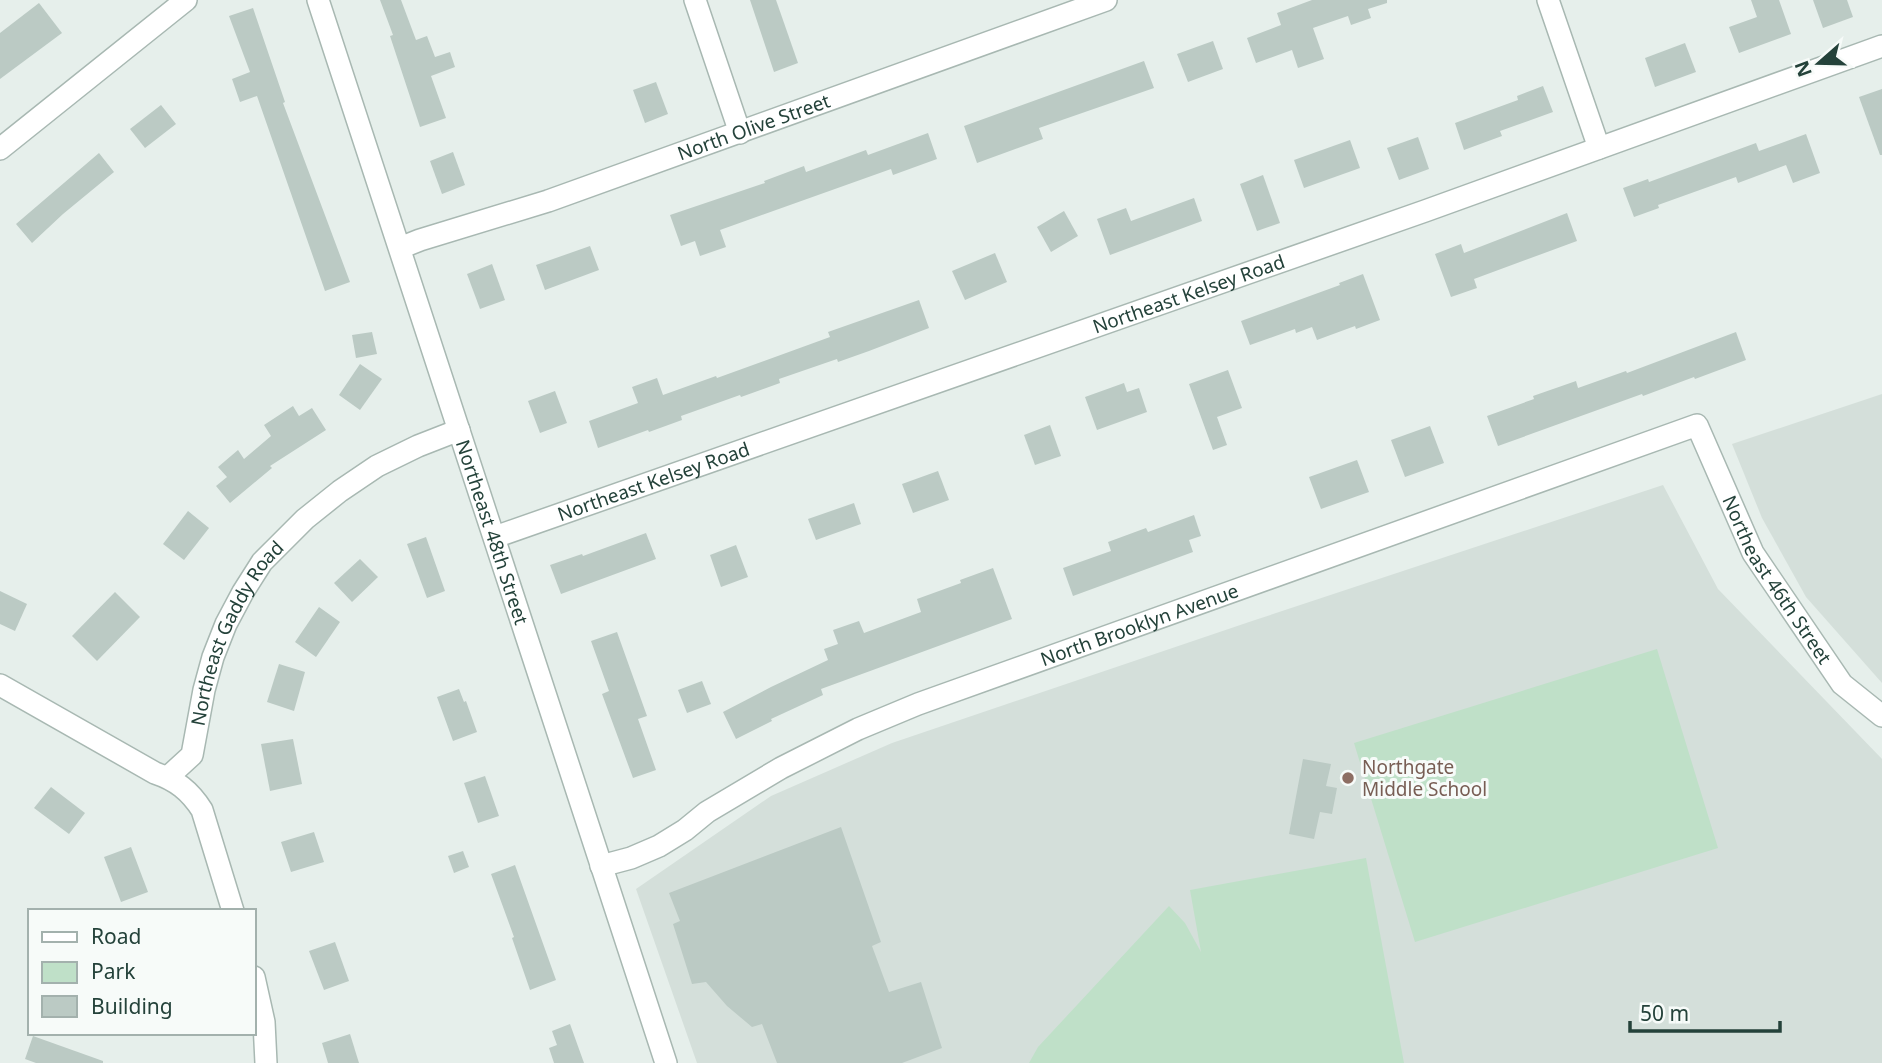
<svg xmlns="http://www.w3.org/2000/svg" width="1882" height="1063" font-family="'Noto Sans',sans-serif">
<style>
.built{fill:#d4dfda}
.green{fill:#bfe0c8}
.building{fill:#bbcac4}
.lines{fill:none;stroke-linecap:round;stroke-linejoin:round}
.minor-casing{stroke:#a8b8b2;stroke-width:24}
.minor{stroke:#fff;stroke-width:21}
.education-dot{fill:#8d6e63;stroke:#f7fbf9;stroke-width:2.5}
.labels{text-anchor:middle;dominant-baseline:central;stroke-width:6;stroke-linejoin:round;paint-order:stroke}
.street-label{font-size:19px;fill:#24423a;stroke:#f7fbf9}
.education-label{font-size:19px;fill:#785e54;stroke:#f7fbf9;text-anchor:start}
</style>
<rect width="100%" height="100%" fill="#e6efeb"/>
<g class="built">
<path d="M1882 394V683L1806 597 1762 518 1732 444Z"/>
<path d="M1663 485 1718 589 1882 759V1063H697L636 889 771 796 892 743 1255 620Z"/>
</g>
<g class="green">
<path d="M1657 649 1718 848 1415 942 1354 743Z"/>
<path d="M1366 858 1404 1063H1029L1038 1047 1169 906 1185 923 1201 952 1190 890Z"/>
</g>
<g class="building">
<path d="M380 0H401L416 40 427 36 435 57 450 52 455 67 431 76 446 118 420 127 390 36 393 35Z"/>
<path d="M750 0H776L798 63 774 72Z"/>
<path d="M1312 0H1387V3L1368 9 1371 18 1351 25 1348 16 1313 28 1324 59 1298 68 1292 50 1256 63 1247 38 1281 25 1277 13Z"/>
<path d="M1751 0H1779L1791 34 1739 53 1729 27 1757 17Z"/>
<path d="M1813 0H1847L1853 17 1823 28Z"/>
<path d="M39 3 62 33 0 79V33Z"/>
<path d="M253 8 285 102 283 103 350 282 325 291 257 96 240 102 232 79 250 72 229 16Z"/>
<path d="M1213 41 1223 69 1188 82 1177 54Z"/>
<path d="M1685 43 1696 72 1655 87 1645 58Z"/>
<path d="M1144 61 1154 88 1039 128 1043 139 977 163 964 126Z"/>
<path d="M656 82 668 114 645 123 633 90Z"/>
<path d="M1543 86 1553 112 1500 131 1502 136 1464 150 1455 123 1518 100 1517 96Z"/>
<path d="M1882 89V155H1880L1859 97Z"/>
<path d="M161 105 176 124 145 148 130 129Z"/>
<path d="M928 133 937 159 893 175 891 169 720 230 726 247 700 256 695 241 681 246 670 215 765 183 764 181 804 166 806 172 866 150 868 155Z"/>
<path d="M1806 134 1820 173 1793 183 1786 165 1738 183 1736 177 1658 205 1659 208 1634 217 1623 188 1648 179 1649 182 1756 143 1759 151Z"/>
<path d="M1418 137 1429 169 1399 180 1387 148Z"/>
<path d="M1350 140 1360 168 1304 188 1294 160Z"/>
<path d="M453 152 465 185 442 194 430 161Z"/>
<path d="M99 153 114 172 63 214 32 243 16 224Z"/>
<path d="M1263 175 1280 223 1257 231 1240 184Z"/>
<path d="M1194 198 1202 221 1110 255 1097 219 1126 208 1131 221Z"/>
<path d="M1064 211 1078 236 1051 252 1037 227Z"/>
<path d="M1567 213 1577 241 1474 279 1477 288 1451 297 1435 254 1461 244 1464 253Z"/>
<path d="M590 246 599 270 545 290 536 265Z"/>
<path d="M995 253 1007 282 965 300 952 271Z"/>
<path d="M492 264 505 300 480 309 467 274Z"/>
<path d="M1363 274 1380 320 1356 329 1355 326 1317 340 1312 327 1296 333 1295 329 1250 345 1241 321 1340 285 1339 283Z"/>
<path d="M919 300 929 328 869 351 838 362 837 359 779 379 780 383 741 397 740 395 681 416 682 420 649 432 648 430 598 448 589 421 638 403 632 387 657 378 663 395 716 376 717 378 830 337 828 332Z"/>
<path d="M372 332 377 354 356 358 352 335Z"/>
<path d="M1736 332 1746 360 1695 379 1694 377 1643 396 1642 394 1498 446 1487 416 1534 399 1533 396 1576 381 1578 388 1626 371 1627 373Z"/>
<path d="M360 364 382 379 360 410 339 395Z"/>
<path d="M1228 370 1242 408 1217 417 1227 445 1213 450 1189 384Z"/>
<path d="M1124 383 1127 392 1139 388 1147 412 1097 430 1085 397Z"/>
<path d="M555 391 567 423 540 433 528 401Z"/>
<path d="M293 406 299 416 312 408 326 430 270 466 272 468 230 503 216 486 227 477 218 467 238 450 244 459 271 436 264 425Z"/>
<path d="M1050 425 1061 456 1035 465 1024 435Z"/>
<path d="M1430 426 1444 463 1405 477 1391 440Z"/>
<path d="M1357 460 1369 492 1321 509 1309 477Z"/>
<path d="M938 471 949 500 913 513 902 484Z"/>
<path d="M854 503 861 524 816 540 808 519Z"/>
<path d="M188 511 209 528 184 560 163 544Z"/>
<path d="M1194 515 1201 536 1189 540 1193 552 1073 596 1063 568 1111 551 1108 542 1146 528 1148 532Z"/>
<path d="M646 533 656 559 561 594 550 565 582 554 583 556Z"/>
<path d="M426 537 445 591 427 598 407 544Z"/>
<path d="M736 545 748 577 721 587 710 555Z"/>
<path d="M360 559 378 577 352 602 334 583Z"/>
<path d="M993 568 1012 619 821 689 823 695 771 719 772 721 736 739 723 712 771 687 828 660 824 649 838 644 833 630 859 621 864 633 921 612 917 599 961 583 960 580Z"/>
<path d="M0 591 27 604 15 631 0 624Z"/>
<path d="M115 592 140 617 97 661 72 636Z"/>
<path d="M319 607 340 622 316 657 295 642Z"/>
<path d="M617 632 647 716 638 719 656 770 633 778 602 694 609 691 591 641Z"/>
<path d="M279 664 305 672 294 711 267 702Z"/>
<path d="M702 681 711 704 687 713 678 690Z"/>
<path d="M459 689 464 702 466 701 477 732 453 741 437 697Z"/>
<path d="M293 739 302 784 270 791 261 744Z"/>
<path d="M1303 759 1331 764 1326 786 1337 788 1332 814 1320 812 1314 839 1289 834Z"/>
<path d="M485 776 499 816 478 823 464 783Z"/>
<path d="M51 787 85 813 69 834 34 808Z"/>
<path d="M841 827 881 942 872 946 889 992 921 982 942 1048 902 1063H777L762 1024 752 1027 727 1006 706 982 692 984 673 924 680 921 669 893Z"/>
<path d="M314 832 324 862 291 872 281 842Z"/>
<path d="M131 847 148 892 121 902 104 857Z"/>
<path d="M463 851 469 867 454 873 448 856Z"/>
<path d="M515 865 556 980 530 990 512 938 514 937 491 874Z"/>
<path d="M335 942 349 981 324 990 309 951Z"/>
<path d="M570 1024 584 1063H554L549 1048 557 1045 552 1031Z"/>
<path d="M350 1034 359 1063H328L322 1043Z"/>
<path d="M33 1036 103 1061V1063H36L25 1059Z"/>
</g>
<g class="lines">
<g class="minor-casing">
<g id="minor">
<path id="s1" d="M318 0 666 1063"/>
<path d="M695 0 740 133"/>
<path d="M1548 0 1599 148"/>
<path d="M0 149 186 0"/>
<path id="s2" d="M400 248 420 240 548 201 1106 0"/>
<path id="s3" d="M495 537 1425 211 1882 46"/>
<path d="M0 685 155 773C176 780 190 791 202 810L233 911"/>
<path id="s4" d="M168 777 192 755 204 690 213 657 226 624 243 592 262 562 305 519 340 491 377 466 418 446 459 430"/>
<path id="s5" d="M601 866 631 858 659 846 685 830 707 812 781 768 858 729 918 704 1697 425 1753 553 1842 684 1882 716"/>
<path d="M254 977 264 1022 266 1063"/>
</g>
</g>
<use href="#minor" class="minor"/>
</g>
<circle class="education-dot" cx="1348" cy="778" r="7"/>
<g class="labels">
<g class="street-label">
<text stroke="none"><textPath href="#s2" startOffset="374">North Olive Street</textPath></text>
<text stroke="none"><textPath href="#s3" startOffset="735">Northeast Kelsey Road</textPath></text>
<text stroke="none"><textPath href="#s3" startOffset="168">Northeast Kelsey Road</textPath></text>
<text stroke="none"><textPath href="#s1" startOffset="560">Northeast 48th Street</textPath></text>
<text stroke="none"><textPath href="#s5" startOffset="1360">Northeast 46th Street</textPath></text>
<text stroke="none"><textPath href="#s5" startOffset="593">North Brooklyn Avenue</textPath></text>
<text stroke="none"><textPath href="#s4" startOffset="164">Northeast Gaddy Road</textPath></text>
</g>
<g class="education-label">
<text x="1362" y="767">Northgate<tspan x="1362" dy="22">Middle School</tspan></text>
</g>
</g>
<rect x="28" y="909" width="228" height="126" fill="#f7fbf9" stroke="#a3b1ad" stroke-width="2"/>
<rect x="42" y="932" width="35" height="10" fill="#ffffff" stroke="#a3b1ad" stroke-width="2"/>
<text x="91" y="944" font-size="21" fill="#24423a">Road</text>
<rect x="42" y="962" width="35" height="21" fill="#bfe0c8" stroke="#a3b1ad" stroke-width="2"/>
<text x="91" y="979" font-size="21" fill="#24423a">Park</text>
<rect x="42" y="996" width="35" height="21" fill="#bbcac4" stroke="#a3b1ad" stroke-width="2"/>
<text x="91" y="1014" font-size="21" fill="#24423a">Building</text>
<g transform="translate(1819 63) rotate(250)" stroke="#f7fbf9" stroke-width="5" paint-order="stroke">
<path d="M0-5L12 26L0 18L-12 26Z" fill="#24423a"/>
<text y="-10" font-size="19" font-weight="bold" text-anchor="middle" fill="#24423a">N</text>
</g>
<path d="M1630 1021v10h150v-10" fill="none" stroke="#24423a" stroke-width="3.5"/>
<text x="1640" y="1021" font-size="21" fill="#24423a" stroke="#f7fbf9" stroke-width="5" paint-order="stroke">50 m</text>
</svg>
